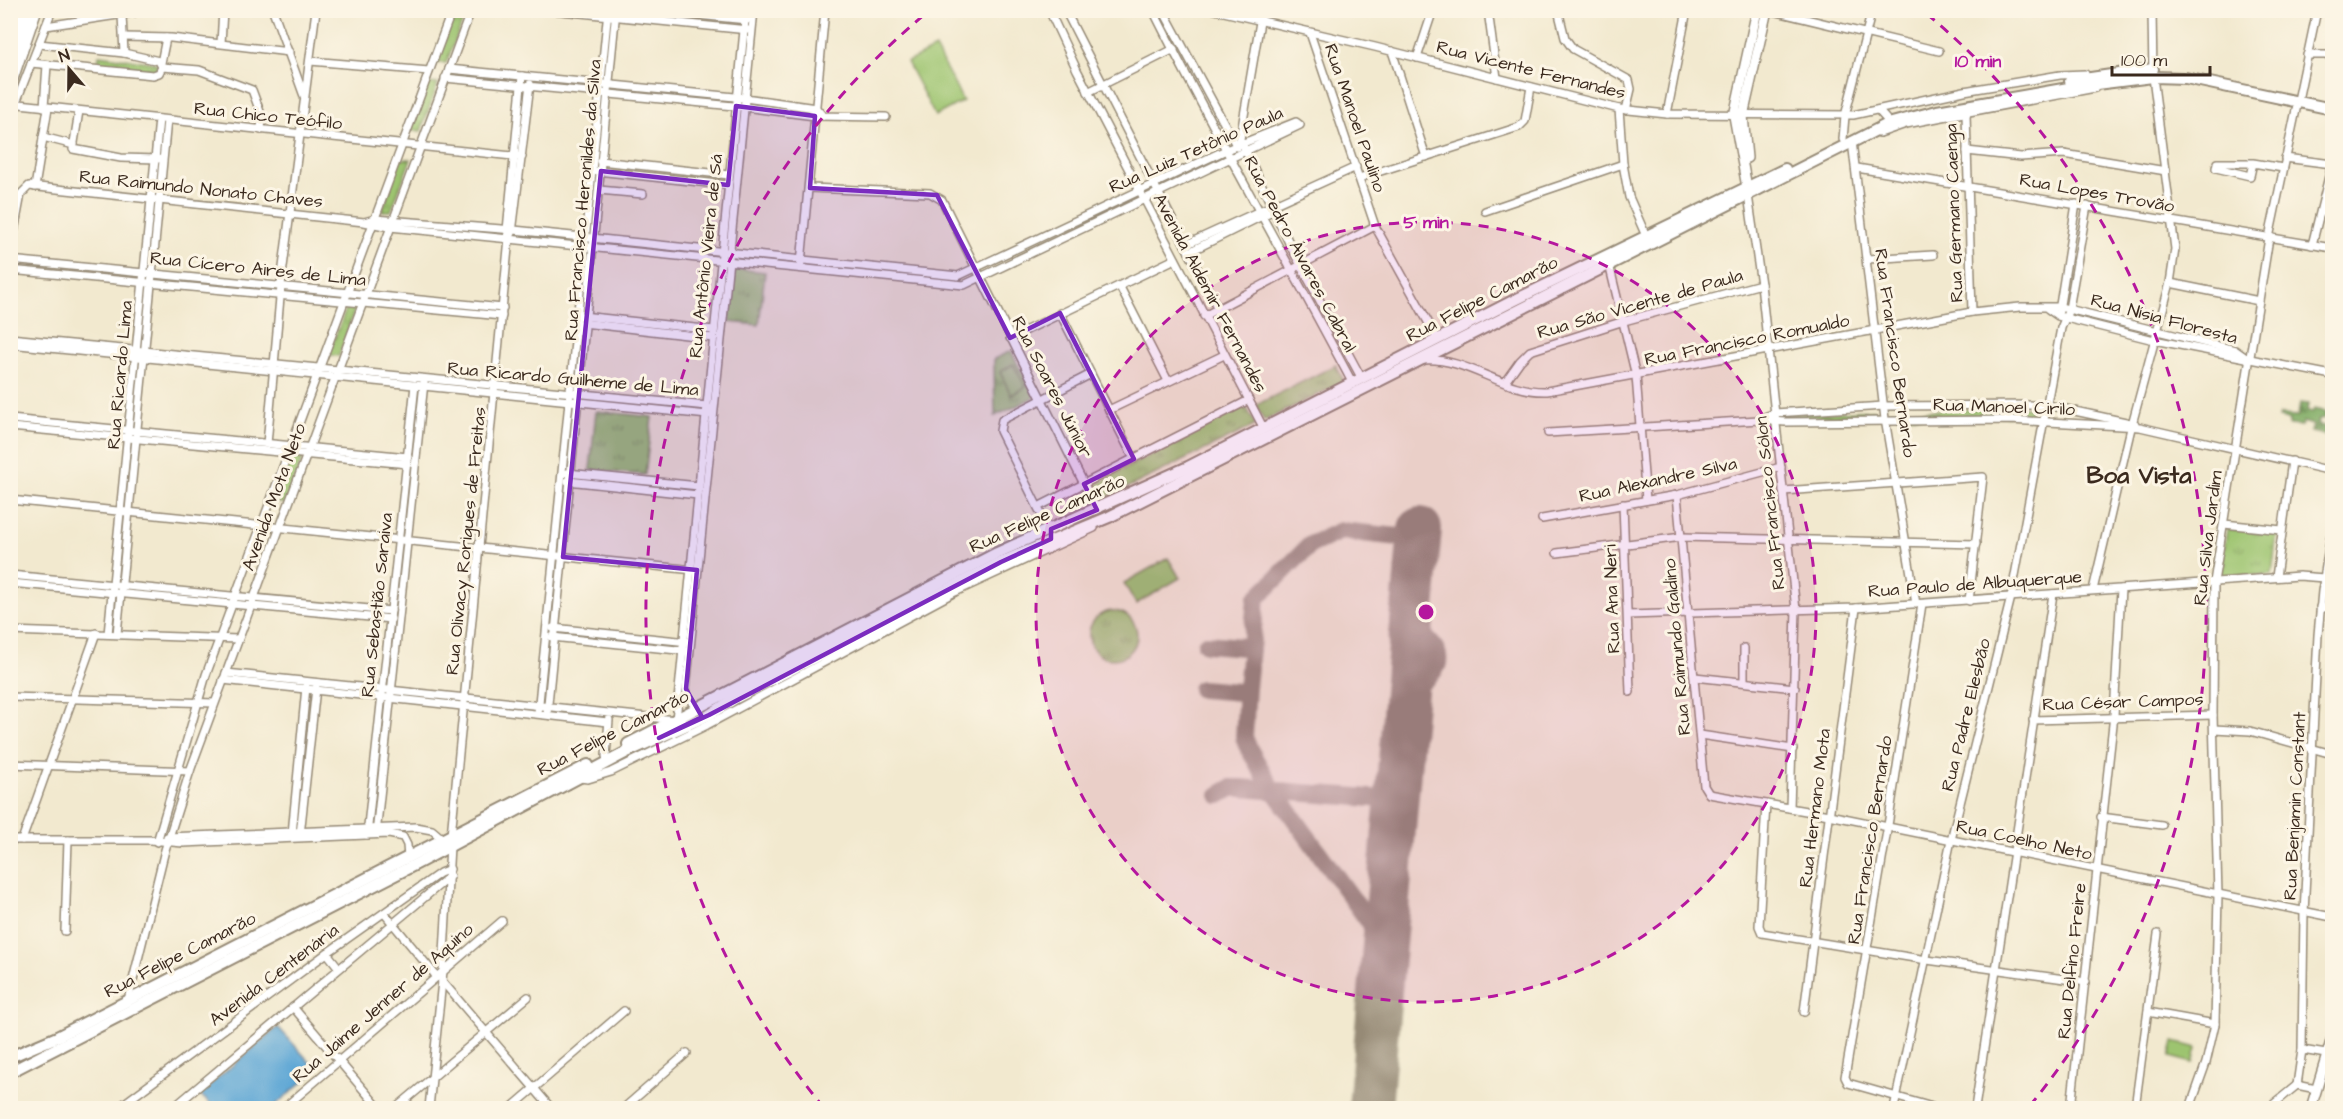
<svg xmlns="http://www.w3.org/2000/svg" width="2343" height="1119" font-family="'Architects Daughter',sans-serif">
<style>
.grass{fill:url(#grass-tufts);stroke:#6c7746;stroke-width:1.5}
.forest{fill:url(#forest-firs);stroke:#5c6a40;stroke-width:1.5}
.pitch{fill:#9dc46f;stroke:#6c7746;stroke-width:1.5}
.water{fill:#5ea7d5;stroke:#4c687a;stroke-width:1.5}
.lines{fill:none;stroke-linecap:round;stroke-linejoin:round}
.taxiway{stroke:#968a76;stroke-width:18}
.runway{stroke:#968a76;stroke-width:44}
.minor-casing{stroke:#968a76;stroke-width:10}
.tertiary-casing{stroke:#968a76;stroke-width:12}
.secondary-casing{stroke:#968a76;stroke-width:14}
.trunk-casing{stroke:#968a76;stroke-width:15}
.minor{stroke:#fff;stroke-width:7}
.tertiary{stroke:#fff;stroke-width:9}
.secondary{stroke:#fff;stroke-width:10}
.trunk{stroke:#fff;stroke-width:12}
.marked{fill:#7b2cbf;fill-opacity:0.2;stroke:#7b2cbf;stroke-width:4.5;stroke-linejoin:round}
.ring{fill:none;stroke:#b5179e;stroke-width:3;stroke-dasharray:10 8}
.labels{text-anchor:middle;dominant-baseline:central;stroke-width:6;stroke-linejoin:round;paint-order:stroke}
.street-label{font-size:18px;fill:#3b2a1e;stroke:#fcf5e5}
.district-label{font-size:24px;font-weight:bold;fill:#3b2a1e;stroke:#fcf5e5}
.centre{fill:#b5179e;stroke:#fcf5e5;stroke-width:3}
.ring-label{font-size:18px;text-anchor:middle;font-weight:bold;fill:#b5179e;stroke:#fcf5e5;stroke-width:6;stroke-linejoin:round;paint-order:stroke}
</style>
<defs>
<pattern id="grass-tufts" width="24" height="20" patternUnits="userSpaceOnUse" patternTransform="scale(1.5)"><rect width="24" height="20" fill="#9dc46f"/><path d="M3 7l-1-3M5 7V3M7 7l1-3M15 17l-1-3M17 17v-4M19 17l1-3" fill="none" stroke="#819f5b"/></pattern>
<pattern id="forest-firs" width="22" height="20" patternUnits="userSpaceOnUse" patternTransform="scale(1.5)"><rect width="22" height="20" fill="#7eaa62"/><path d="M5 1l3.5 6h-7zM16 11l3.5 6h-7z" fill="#688b50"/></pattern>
</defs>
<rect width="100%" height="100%" fill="#fcf5e5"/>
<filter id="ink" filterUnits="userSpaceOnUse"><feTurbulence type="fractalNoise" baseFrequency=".0167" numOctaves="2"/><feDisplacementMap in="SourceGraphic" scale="12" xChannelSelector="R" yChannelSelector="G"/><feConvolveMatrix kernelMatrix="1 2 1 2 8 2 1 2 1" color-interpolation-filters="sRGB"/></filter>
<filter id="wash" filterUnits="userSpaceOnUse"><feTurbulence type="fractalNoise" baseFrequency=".008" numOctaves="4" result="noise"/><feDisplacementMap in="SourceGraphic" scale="24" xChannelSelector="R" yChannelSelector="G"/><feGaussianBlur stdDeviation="1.35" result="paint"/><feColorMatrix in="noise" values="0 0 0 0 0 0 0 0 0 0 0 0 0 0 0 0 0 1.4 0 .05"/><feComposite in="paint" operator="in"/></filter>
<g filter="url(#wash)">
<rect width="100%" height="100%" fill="#f2e9cf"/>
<g class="grass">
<path d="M455 11H467L446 63H436Z"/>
<path d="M99 55 156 63 158 67 155 71 98 64Z"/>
<path d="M427 83 438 84 421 131 410 130Z"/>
<path d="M400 159H411L391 211H382Z"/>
<path d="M735 269 765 272 759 325 729 322Z"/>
<path d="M346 309H355L339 356 328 355Z"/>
<path d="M1011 351 1035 397 995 416 994 359Z"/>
<path d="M1336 365 1344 382 1264 421 1256 405Z"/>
<path d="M1245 405 1256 425 1096 503 1088 488Z"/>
<path d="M2027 407 2031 411 2030 415 2026 416H1900L1895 412Z"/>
<path d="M1875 410 1876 416 1789 417 1790 415Z"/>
<path d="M596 411 652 417 645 475 590 470Z"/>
<path d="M290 456 303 458 284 504 273 501Z"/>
<path d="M2227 529 2277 533 2272 574 2220 577Z"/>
<circle cx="1113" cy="635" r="24"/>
</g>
<path class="forest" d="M2300 403 2308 404 2307 412 2312 413 2314 409 2327 412 2325 418 2319 419 2318 424 2327 428 2325 435 2311 432 2313 425 2303 422 2301 426 2289 425V420L2279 418 2280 415 2298 416Z"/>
<g class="pitch">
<path d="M935 48 963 101 935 116 907 62Z"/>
<path d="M1013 364 1026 387 1011 395 1000 372Z"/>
<path d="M1168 558 1180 578 1136 604 1124 583Z"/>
<path d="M2174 1042 2197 1048 2193 1063 2170 1057Z"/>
</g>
<path class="water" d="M278 1027 317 1070 272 1108H215L199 1094Z"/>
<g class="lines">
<g class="taxiway">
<path d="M1206 644 1244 647 1251 643"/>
<path d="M1201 689 1240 692 1247 688"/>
<path d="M1404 715C1408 706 1411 697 1416 689 1421 682 1428 678 1433 672 1449 654 1426 636 1411 629"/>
<path d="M1219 795 1231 788H1241L1384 799 1393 808 1396 815"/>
<path d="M1384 799 1398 789"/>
<path d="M1385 944 1270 785 1249 749 1244 737 1247 688 1256 599 1310 545 1341 531 1419 539"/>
</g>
<path class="runway" d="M1370 1108 1420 529"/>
</g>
</g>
<g filter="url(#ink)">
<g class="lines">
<g class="minor-casing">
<g id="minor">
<path d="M273 10 304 96"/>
<path d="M551 10 748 30"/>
<path d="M648 10 747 20"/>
<path d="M1049 10 1077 70 1264 429"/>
<path d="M1065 10 1218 309"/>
<path d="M1153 10C1216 137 1287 259 1353 384"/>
<path d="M1163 10 1237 147"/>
<path d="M1215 10 1375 47 1619 109 1667 114 1853 115 1964 91 2060 75 2085 74"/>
<path d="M1262 10 1240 139 1291 247 1362 379"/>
<path d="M1488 10 1497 78"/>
<path d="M1558 10 1565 38 1573 49 1629 80 1631 89 1626 110"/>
<path d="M1769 10 1939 51"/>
<path d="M122 15 124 53"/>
<path d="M46 26 150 10"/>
<path d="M1310 33 1375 226 1438 340"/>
<path d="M124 37 171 38 289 52"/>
<path d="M221 43 223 10"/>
<path d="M1392 51 1426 157"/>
<path d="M2307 55H2332"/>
<path d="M1417 58 1433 10"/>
<path d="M310 61 429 71"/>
<path d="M31 63 153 75 159 73 162 67 159 61 124 53 39 44"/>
<path d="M161 63 166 38"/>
<path d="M162 67 199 70 252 90 262 117 261 130"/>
<path d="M449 69 745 98 816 108 822 115"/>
<path d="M445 78 744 107 815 116 886 117"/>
<path d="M1088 92 1174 49"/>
<path d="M10 103 522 157"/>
<path d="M44 107 47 65"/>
<path d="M1619 109 1623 164 1629 197 1646 236"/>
<path d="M1878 110 1886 119"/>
<path d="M79 111 73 149 121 158 158 159"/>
<path d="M1667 114 1687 10"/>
<path d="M1966 114 1972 312"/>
<path d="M10 118 52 10"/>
<path d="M1880 133 1906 124 2095 88"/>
<path d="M43 137 74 145"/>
<path d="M1843 139 1845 116 1872 10"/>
<path d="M1852 141 1885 419 1916 604"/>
<path d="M1967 151 2021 157 2064 154 2166 171"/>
<path d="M2285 158 2332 164"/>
<path d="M600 161 729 175"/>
<path d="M2253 163 2250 176 2216 168 2217 163H2253L2283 168"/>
<path d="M1857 168 2332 248"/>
<path d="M597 171 728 185"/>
<path d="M1359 178 1519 127 1525 121 1531 87"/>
<path d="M35 187 48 108"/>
<path d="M810 188 930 193 942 200 1097 510"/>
<path d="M599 190 643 194"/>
<path d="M1748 195 1761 284 1796 610 1790 808"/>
<path d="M1485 211 1623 164"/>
<path d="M512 233 530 84"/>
<path d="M1185 245 1356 167"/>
<path d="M2312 245 2332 164"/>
<path d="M1189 252 1276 209"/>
<path d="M10 253 21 194 29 186 364 222 390 227 964 285 1300 125 1296 122 1226 150 958 276 514 230 375 219 364 222"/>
<path d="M1867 259 1933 255"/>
<path d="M10 260 503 308"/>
<path d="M801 263 825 10"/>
<path d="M1609 264 1636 376 1646 500"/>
<path d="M10 270 502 316"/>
<path d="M2170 283 2259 301"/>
<path d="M1120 287 1168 381"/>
<path d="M10 297 14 267"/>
<path d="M2048 309 2058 316 2154 340 2332 375"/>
<path d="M2059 311 2076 204"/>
<path d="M1060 313 1134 459"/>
<path d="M582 316 714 330"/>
<path d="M1204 316 1375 226"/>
<path d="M583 323 713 338"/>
<path d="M10 338 707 406 713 413"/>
<path d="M1010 338 1175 259"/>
<path d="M10 344 708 415"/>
<path d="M1424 360C1467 357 1504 393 1547 391L1972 312 2020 307H2060L2235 350 2249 360"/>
<path d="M1505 382 1520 361 1530 351 1624 321 1761 284"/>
<path d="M1109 410 1224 355"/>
<path d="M10 419 408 457"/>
<path d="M1760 419 1775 413 1884 406 2047 405 2135 424"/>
<path d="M10 427 408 464"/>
<path d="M1548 433 1759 420 1785 422 2010 420 2140 427 2332 471"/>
<path d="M267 444 282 275 316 10"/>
<path d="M567 473 699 486"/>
<path d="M568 481 698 495"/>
<path d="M1783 491 1983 477 1969 601"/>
<path d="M1677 495 1704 786 1709 794 1829 815 2332 917"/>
<path d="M10 500 694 570"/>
<path d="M1623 504 1630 692"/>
<path d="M1038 507 1249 400"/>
<path d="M1542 519 1677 495 1781 467"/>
<path d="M2224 524 2282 530"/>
<path d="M1049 530 1000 431 1002 420 1091 374"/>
<path d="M1557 553 1682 537 1976 544"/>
<path d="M10 575 391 611"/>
<path d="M2276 577 2292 461"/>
<path d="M10 583 391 619"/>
<path d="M2093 590 2131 428 2170 283 2175 249 2153 77 2152 10"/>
<path d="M1922 604 1889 819 1845 1077 1848 1083 1936 1108"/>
<path d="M2320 607 2332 609"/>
<path d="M1628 615 1856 608 2299 576 2324 578"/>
<path d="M553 628 688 642"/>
<path d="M10 631 238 639"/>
<path d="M108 634 159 119"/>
<path d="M117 634 167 120"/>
<path d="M552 637 687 651"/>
<path d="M226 673 676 720 746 10"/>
<path d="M1695 677 1795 688"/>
<path d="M223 680 608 722"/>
<path d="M1744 681V648"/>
<path d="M10 697 214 703"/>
<path d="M696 709 688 696 686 689 754 10"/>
<path d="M538 713 608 10"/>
<path d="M547 714 616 10"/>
<path d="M2033 720 2213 715"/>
<path d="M2214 729 2250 731 2332 754"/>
<path d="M1700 735 1793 749"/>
<path d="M606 756 609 720"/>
<path d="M10 764 190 771"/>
<path d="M580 778 588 779 611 772 707 725 955 592 1094 528"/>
<path d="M1766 804 1759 926 1762 933 1927 960 2086 982"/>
<path d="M2101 817 2162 825"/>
<path d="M292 834 306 687"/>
<path d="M376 834 424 383"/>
<path d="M300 835 316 688"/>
<path d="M367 835 415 385"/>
<path d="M167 837 416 827 432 830 445 841"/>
<path d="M10 840H150L183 843 389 834 403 837 407 845 408 858"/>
<path d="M22 840 96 633"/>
<path d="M157 842 206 675 452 10"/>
<path d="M384 913 437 977"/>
<path d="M65 931 68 840"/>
<path d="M327 953 339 968"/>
<path d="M442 981 551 1108"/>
<path d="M128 1000 165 850 190 771 471 10"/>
<path d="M293 1007 379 1108"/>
<path d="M1804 1012 1856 608"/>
<path d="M2148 1012 2215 1024"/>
<path d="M2302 1050 2332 1055"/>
<path d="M2297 1085 2302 1050 2304 913 2318 635 2322 591 2332 528"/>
<path d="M2297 1085 2316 1089"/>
<path d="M118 1108 327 953 440 873 450 869"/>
<path d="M173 1108 450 876"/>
<path d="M284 1108 502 921"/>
<path d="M396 1108 528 997"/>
<path d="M429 1108 443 971 450 846 509 238 507 230 522 76"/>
<path d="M511 1108 624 1011"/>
<path d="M624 1108 687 1053"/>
<path d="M1894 1108 1951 840 2011 597 2061 328 2069 309 2087 206"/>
<path d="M1975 1108 2053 594"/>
<path d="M2071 1108 2114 715 2121 589"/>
<path d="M2135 1108 2158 934"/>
<path d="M2190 1108 2206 1063 2215 1024 2218 895 2213 715 2214 582 2269 238 2317 10"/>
<path d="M2269 1108 2297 1085"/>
</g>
</g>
<g class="tertiary-casing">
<g id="tertiary">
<path d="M1747 158 1743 116 1767 10"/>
<path d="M1748 193 1734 116 1757 10"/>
<path d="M2311 1108 2332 1038"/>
</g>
</g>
<g class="secondary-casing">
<g id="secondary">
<path d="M2070 81 2153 69"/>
<path d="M628 744 997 553 1188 467 1513 301 1785 169"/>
<path d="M10 1057 57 1037 588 765"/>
<path d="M10 1072 420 862 625 753 709 715 734 699 1001 562 1109 517 1888 124 1937 111 2080 86 2153 77 2186 78 2332 109"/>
</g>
</g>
<g class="trunk-casing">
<g id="trunk">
<path d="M10 48 24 10"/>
<path d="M10 83 35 10"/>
</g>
</g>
<use href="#minor" class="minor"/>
<use href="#tertiary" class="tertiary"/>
<use href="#secondary" class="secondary"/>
<use href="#trunk" class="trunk"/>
</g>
</g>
<path class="marked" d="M736 106 815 116 810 188 937 195 1010 338 1060 313 1134 459 1084 484 1097 510 1051 529V539L1001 562 709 715 659 738 702 717 686 689 697 570 563 557 601 171 728 185Z"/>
<circle cx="1426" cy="612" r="390" fill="#b5179e" fill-opacity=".12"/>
<g class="ring">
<circle cx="1426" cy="612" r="390"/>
<path d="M824 1108A780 780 0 0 1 925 14M1927 14A780 780 0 0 1 2028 1108"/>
</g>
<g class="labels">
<g class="street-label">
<text transform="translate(1531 70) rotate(14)">Rua Vicente Fernandes</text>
<text transform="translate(268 116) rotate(6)">Rua Chico Teófilo</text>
<text transform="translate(1355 118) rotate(71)">Rua Manoel Paulino</text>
<text transform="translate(1196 150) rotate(-24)">Rua Luiz Tetônio Paula</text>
<text transform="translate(201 189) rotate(6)">Rua Raimundo Nonato Chaves</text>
<text transform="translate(2097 193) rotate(10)">Rua Lopes Trovão</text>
<text transform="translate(583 200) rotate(-85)">Rua Francisco Heronildes da Silva</text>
<text transform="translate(1954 213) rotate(-92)">Rua Germano Caenga</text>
<text transform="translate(1300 254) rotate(62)">Rua Pedro Álvares Cabral</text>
<text transform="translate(706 256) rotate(-84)">Rua Antônio Vieira de Sá</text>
<text transform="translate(258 269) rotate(6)">Rua Cícero Aires de Lima</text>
<text transform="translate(1210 293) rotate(62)">Avenida Aldemir Fernandes</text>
<text transform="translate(1482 299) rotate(-27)">Rua Felipe Camarão</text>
<text transform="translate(1640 304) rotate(-16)">Rua São Vicente de Paula</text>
<text transform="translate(2164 319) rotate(15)">Rua Nísia Floresta</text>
<text transform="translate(1747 340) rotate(-11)">Rua Francisco Romualdo</text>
<text transform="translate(1895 353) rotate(82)">Rua Francisco Bernardo</text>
<text transform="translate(120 375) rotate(-85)">Rua Ricardo Lima</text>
<text transform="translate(573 379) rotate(5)">Rua Ricardo Guilheme de Lima</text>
<text transform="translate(1052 387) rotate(63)">Rua Soares Júnior</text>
<text transform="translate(2004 407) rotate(2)">Rua Manoel Cirilo</text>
<text transform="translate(1658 480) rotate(-12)">Rua Alexandre Silva</text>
<text transform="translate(274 497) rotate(-70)">Avenida Mota Neto</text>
<text transform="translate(1770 503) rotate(-96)">Rua Francisco Sólon</text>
<text transform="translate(1047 514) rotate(-24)">Rua Felipe Camarão</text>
<text transform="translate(2208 538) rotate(-83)">Rua Silva Jardim</text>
<text transform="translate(466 541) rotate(-84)">Rua Olivacy Rorigues de Freitas</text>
<text transform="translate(1975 584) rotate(-4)">Rua Paulo de Albuquerque</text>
<text transform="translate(1612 599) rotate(-92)">Rua Ana Neri</text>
<text transform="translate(377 605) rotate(-84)">Rua Sebastião Saraiva</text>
<text transform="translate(1677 647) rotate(-95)">Rua Raimundo Galdino</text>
<text transform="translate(2123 702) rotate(-2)">Rua César Campos</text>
<text transform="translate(1966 715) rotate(-76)">Rua Padre Elesbão</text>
<text transform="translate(613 733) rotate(-27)">Rua Felipe Camarão</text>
<text transform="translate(2295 806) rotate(-87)">Rua Benjamin Constant</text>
<text transform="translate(1815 808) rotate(-83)">Rua Hermano Mota</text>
<text transform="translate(1870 840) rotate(-81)">Rua Francisco Bernardo</text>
<text transform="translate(2024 840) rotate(12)">Rua Coelho Neto</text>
<text transform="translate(180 955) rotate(-27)">Rua Felipe Camarão</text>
<text transform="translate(2072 961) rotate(-84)">Rua Delfino Freire</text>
<text transform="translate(274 975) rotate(-37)">Avenida Centenária</text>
<text transform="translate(383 1003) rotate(-41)">Rua Jaime Jenner de Aquino</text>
</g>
<g class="district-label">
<text x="2139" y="476">Boa Vista</text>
</g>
</g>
<circle cx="1426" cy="612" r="9" class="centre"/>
<g class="ring-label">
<text x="1978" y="67">10 min</text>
<text x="1426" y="228">5 min</text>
</g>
<rect width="2343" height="1119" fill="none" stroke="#fcf5e5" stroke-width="36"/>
<g transform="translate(69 69) rotate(340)" stroke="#fcf5e5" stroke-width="4.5" paint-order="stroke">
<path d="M0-4.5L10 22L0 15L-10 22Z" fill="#3b2a1e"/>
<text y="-9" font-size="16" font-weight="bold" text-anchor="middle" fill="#3b2a1e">N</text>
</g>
<path d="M2112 66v9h98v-9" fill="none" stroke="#3b2a1e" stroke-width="3"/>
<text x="2121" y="66" font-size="18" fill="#3b2a1e" stroke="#fcf5e5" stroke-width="4.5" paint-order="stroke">100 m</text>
</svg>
